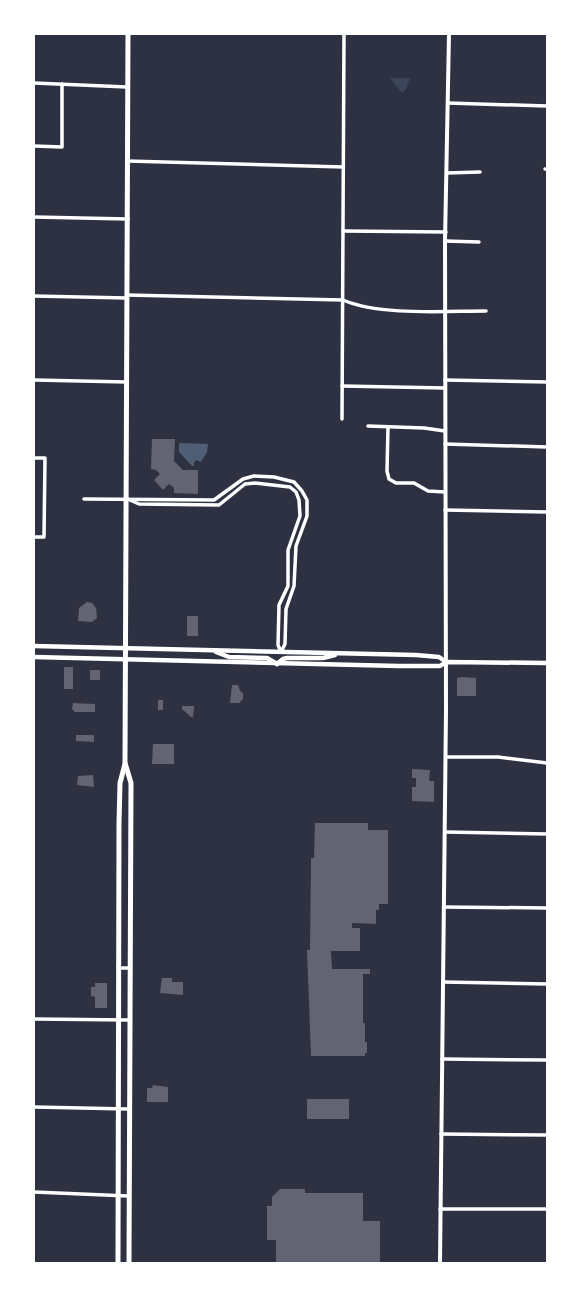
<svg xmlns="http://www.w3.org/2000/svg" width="581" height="1297" font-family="Figtree,sans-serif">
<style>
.green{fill:#3c4559}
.water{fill:#4f5d75}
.building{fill:#626471}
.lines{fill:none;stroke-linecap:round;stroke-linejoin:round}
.minor{stroke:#fff;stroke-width:3.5}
.tertiary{stroke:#fff;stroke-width:4}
.secondary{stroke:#fff;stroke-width:4.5}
.primary{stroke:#fff;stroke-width:5}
</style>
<rect width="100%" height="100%" fill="#2d3142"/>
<path class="green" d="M390 78H410L406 89 402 93Z"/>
<path class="water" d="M179 443 208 444 207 452 201 462 196 460 194 463V466H192L179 452Z"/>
<g class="building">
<path d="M152 439H175L174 461 183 470H198V494L174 493V488L169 484 163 490 154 480 160 474 156 470 151 469Z"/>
<path d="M87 602 92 603 96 608 97 618 92 622 78 621 79 608Z"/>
<rect x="187" y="616" width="11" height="20"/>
<rect x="64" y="667" width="9" height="22"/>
<rect x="90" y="670" width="10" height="10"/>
<path d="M462 677 476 678V696H457V678Z"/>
<path d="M232 685H238L240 691 243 693V699L239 703H230Z"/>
<rect x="158" y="700" width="5" height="10"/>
<path d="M73 703 95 704V712H74V710H72Z"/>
<path d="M182 706H194L193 717H191L182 709Z"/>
<path d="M76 735H94V742L76 741Z"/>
<path d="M153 744H174V764H152Z"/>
<path d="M412 769 430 770 429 781H434V802L412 801V787H416V778H412Z"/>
<path d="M93 775 94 787 77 785 78 776Z"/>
<path d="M315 823H368V830H388V904H379V910H376V924L352 923V928H360V951H331L332 969H370V974H363V1023H365V1042H367V1053H365V1056H311L307 950H310L311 858H314Z"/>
<path d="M162 978H172V982H183V995L160 993Z"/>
<path d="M95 983H107V1008H95V997L91 996V987H95Z"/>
<path d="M153 1085 168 1087V1102H147V1088H152Z"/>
<rect x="307" y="1099" width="42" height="20"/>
<path d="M280 1189H305V1193H363V1221H380V1263H276V1240H267V1206H272V1197Z"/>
</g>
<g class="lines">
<g class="minor">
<path d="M34 83 127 87"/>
<path d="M448 103 547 106"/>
<path d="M34 146 62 147V84"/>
<path d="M127 161 343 167"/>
<path d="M545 169H547"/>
<path d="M447 173 480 172"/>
<path d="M34 217 128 219"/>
<path d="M343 231 446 232"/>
<path d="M445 241 479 242"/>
<path d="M127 295 343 300C380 316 445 311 486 311"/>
<path d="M34 296 127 298"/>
<path d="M34 380 127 382"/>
<path d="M445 380 547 382"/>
<path d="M342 386 445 388"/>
<path d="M342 419 344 34"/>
<path d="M368 426 424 428 445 431"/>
<path d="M388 427 387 471 389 479 396 483H414L428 491 445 492"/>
<path d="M445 444 547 447"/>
<path d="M34 458H45L44 537H34"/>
<path d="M84 499 214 500 243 479 254 476 274 477 294 482 302 491 307 500V516L296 546 294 586 286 609 285 644 281 652"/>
<path d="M130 500 139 504 219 505 245 484 255 483 290 487 296 492 299 500 300 516 288 550V586L279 605 278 645 281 652"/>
<path d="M445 510 547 512"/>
<path d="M446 757H498L547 763"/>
<path d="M445 832 547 834"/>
<path d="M444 907 547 908"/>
<path d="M118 968H129"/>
<path d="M443 982 547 984"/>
<path d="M34 1019 129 1020"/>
<path d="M442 1059 547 1060"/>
<path d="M34 1107 128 1109"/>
<path d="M441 1134 547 1135"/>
<path d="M34 1192 128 1196"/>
<path d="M440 1209H547"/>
</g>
<path class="tertiary" d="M440 1263 446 710 445 241 449 34"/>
<g class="secondary">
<path d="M34 646 416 655 439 657 446 662"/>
<path d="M216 652 229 657 267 658 277 664"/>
<path d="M34 657 399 666H440L446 662 547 663"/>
<path d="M277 664 283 659 287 658H323L335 655"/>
</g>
<g class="primary">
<path d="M128 34 125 763 131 783 129 1263"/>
<path d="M118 1263 119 823 120 783 125 764"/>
</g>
</g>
<rect width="581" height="1297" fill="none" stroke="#ffffff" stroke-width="70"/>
</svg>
